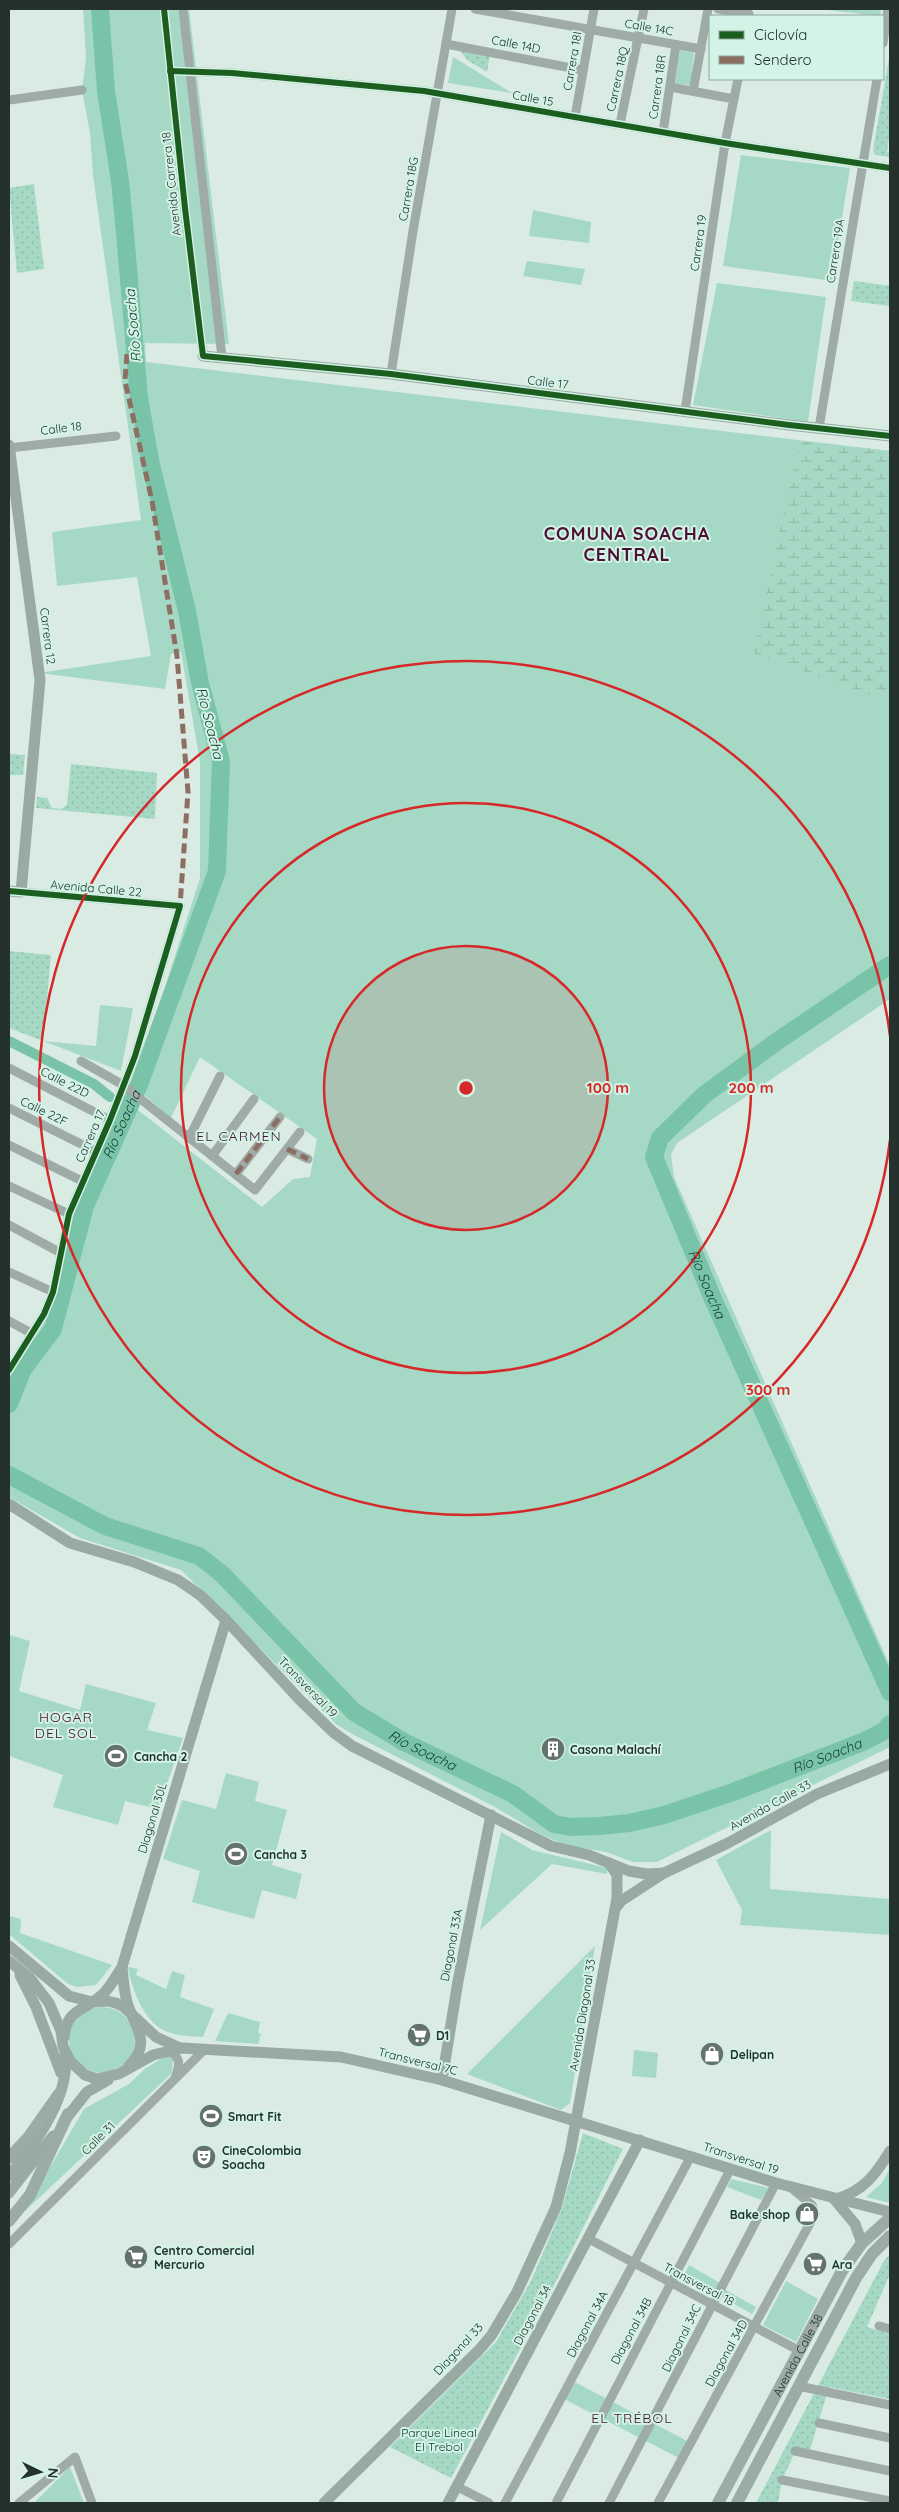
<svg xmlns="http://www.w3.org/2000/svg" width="899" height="2512" font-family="Quicksand,sans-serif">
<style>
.grass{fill:#a6d9c5;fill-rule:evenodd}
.wetland{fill:url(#wetland-marsh)}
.park{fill:url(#park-dots)}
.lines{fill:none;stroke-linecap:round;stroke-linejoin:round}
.canal{stroke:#79c4a9;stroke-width:10}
.river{stroke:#79c4a9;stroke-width:18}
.street{stroke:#9eaba6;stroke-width:9}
.secondary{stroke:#99aaa3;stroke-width:11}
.primary{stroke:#9aaca5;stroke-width:12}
.quiet{stroke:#8d6e63;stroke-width:5;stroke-dasharray:10 5;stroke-linecap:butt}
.cycleway-casing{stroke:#d2f3e5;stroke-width:9}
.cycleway{stroke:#1b5e20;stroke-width:6}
.ring{fill:none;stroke:#d62828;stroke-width:2.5}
.labels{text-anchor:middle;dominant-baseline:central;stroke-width:4;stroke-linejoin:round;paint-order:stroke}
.street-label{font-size:12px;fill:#24312c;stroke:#d2f3e5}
.poi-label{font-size:12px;font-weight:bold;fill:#24312c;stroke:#d2f3e5;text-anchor:start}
.park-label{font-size:12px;fill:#073527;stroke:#d2f3e5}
.water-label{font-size:14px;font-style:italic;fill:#164132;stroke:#d2f3e5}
.neighbourhood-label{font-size:14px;letter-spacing:1px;fill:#4d1035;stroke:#d2f3e5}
.district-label{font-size:18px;font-weight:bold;letter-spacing:1px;fill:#4d1035;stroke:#d2f3e5}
.centre{fill:#d62828;stroke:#d2f3e5;stroke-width:2.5}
.ring-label{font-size:15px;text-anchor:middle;font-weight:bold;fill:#d62828;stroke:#d2f3e5;stroke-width:4;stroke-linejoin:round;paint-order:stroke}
</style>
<defs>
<pattern id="wetland-marsh" width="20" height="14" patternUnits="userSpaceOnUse" patternTransform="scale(1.25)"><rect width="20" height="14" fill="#a6d9c5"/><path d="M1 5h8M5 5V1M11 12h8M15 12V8" fill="none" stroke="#8fbba9"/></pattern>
<pattern id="park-dots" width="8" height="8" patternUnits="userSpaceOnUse" patternTransform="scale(1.25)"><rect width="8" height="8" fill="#a6d9c5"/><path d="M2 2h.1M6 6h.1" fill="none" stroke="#8fbba9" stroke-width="1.8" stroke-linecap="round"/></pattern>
</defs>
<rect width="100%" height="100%" fill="#daebe4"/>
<g class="grass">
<path d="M83 9H189L229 344 145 343 146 362 890 451V999L677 1143 671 1155 674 1177 890 1666V1747L657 1862H633L606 1852 565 1845 538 1833 495 1807 354 1735 337 1725 181 1570 80 1538 9 1497V1382L22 1357 53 1307 74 1216 134 1083 200 878V762L181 652 171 654 165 689 39 673 151 656 137 577 57 586 52 532 141 520 93 175 90 133 82 90 86 58ZM200 1057 317 1139 310 1177 293 1179 262 1207 138 1110 137 1104 142 1093 171 1118Z"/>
<path d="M818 9H881L880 16Z"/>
<path d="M680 50 694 53 690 85 675 84Z"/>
<path d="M453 57 512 93 448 83Z"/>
<path d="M741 155 850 168 832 281 723 266Z"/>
<path d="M533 210 591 222 589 243 529 236Z"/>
<path d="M527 261 585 269 581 285 523 276Z"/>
<path d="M717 283 826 297 808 422 693 405Z"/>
<path d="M100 1005 133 1008 121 1071 43 1041 96 1046Z"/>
<path d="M9 1635 30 1641 19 1691 80 1710 86 1684 156 1703 147 1730 183 1738 158 1809 125 1801 118 1825 53 1807 63 1775 9 1756Z"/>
<path d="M226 1773 259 1782 255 1801 287 1810 272 1865 302 1874 296 1899 262 1890 254 1919 192 1902 200 1871 163 1859 182 1800 216 1809Z"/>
<path d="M771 1830 770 1889 890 1899V1935L740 1925 742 1910 716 1860Z"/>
<path d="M501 1832 532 1850 607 1868V1874L552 1864 480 1930Z"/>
<path d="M9 1916 21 1919 20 1933 112 1965 96 1985 77 1987 68 1984 9 1934Z"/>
<path d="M595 1946 570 2103 561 2110 467 2074Z"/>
<path d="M128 1967 138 1969 136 1975 166 1989 172 1971 185 1975 180 1997 214 2009 203 2037C188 2036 169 2036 157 2026 141 2013 131 1986 128 1967Z"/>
<circle cx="102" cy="2040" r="33"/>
<path d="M228 2013 260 2022 258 2033 261 2034 258 2044 215 2041Z"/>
<path d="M634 2050 658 2053 656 2078 632 2076Z"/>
<path d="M166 2056 173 2058 172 2073 24 2212 84 2109 129 2084 146 2068Z"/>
<path d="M890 2168V2203L866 2197 882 2183Z"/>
<path d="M731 2179 769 2188 761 2200 727 2187Z"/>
<path d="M689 2265 720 2283 714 2292 684 2275Z"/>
<path d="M786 2281 818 2299 796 2342 763 2325Z"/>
<path d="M724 2289 756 2307 752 2314 720 2296Z"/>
<path d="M571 2380 689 2442 681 2459 562 2398Z"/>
<path d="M70 2467 84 2503H34Z"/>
</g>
<path class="wetland" d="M800 441 890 451V702L753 653Z"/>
<g class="park">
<path d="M459 49 490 54 487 72 467 60Z"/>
<path d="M890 53V130L887 152 890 153V157L875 155 873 150Z"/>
<path d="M34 184 44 269 17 273 9 188Z"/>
<path d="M854 281 890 286V306L851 301Z"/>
<path d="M9 754 25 755 23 775H9Z"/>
<path d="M71 764 157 773 155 819 36 808 37 797 47 798 52 808 61 809 67 805Z"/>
<path d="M9 951 51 955 43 1041 9 1028Z"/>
<path d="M583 2133 623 2149 550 2293 451 2478 390 2447 496 2342 531 2281 562 2208Z"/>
<path d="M890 2255V2274L867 2327 890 2334V2399L829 2387 809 2453 795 2452 782 2480 778 2503H756L885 2259Z"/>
</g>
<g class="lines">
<path class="canal" d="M9 1041 94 1084 110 1097"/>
<g class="river">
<path id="s1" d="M890 965 776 1042 704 1095 660 1138 654 1157 713 1299 890 1692"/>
<path id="s2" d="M9 1404 23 1369 53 1329 85 1206 139 1085 217 871 221 761 200 683 187 611 151 465 139 398 125 233 120 181 106 91 100 9"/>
<path id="s3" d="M9 1475 105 1526 199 1556 222 1574 354 1712 404 1742 513 1794 554 1824 571 1827 599 1826 629 1823 664 1815 733 1792 865 1741 884 1731 890 1724"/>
</g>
<g class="street">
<path d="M164 9 185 208 203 356"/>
<path d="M183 9 222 357"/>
<path d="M475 9 701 49"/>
<path d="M718 9 749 14"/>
<path d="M883 43 888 9"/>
<path d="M446 44 582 70"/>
<path d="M170 71 232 73 424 91 725 143 890 168"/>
<path d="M670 87 734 99"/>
<path d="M693 91 708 9"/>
<path d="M9 100 82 90"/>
<path d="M575 117 594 9"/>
<path d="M620 124 644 9"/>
<path d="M663 132 676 45"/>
<path d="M391 374 413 231 452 9"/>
<path d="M685 411 725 143 738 79"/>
<path d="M819 428 877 79"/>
<path d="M9 448 116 436"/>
<path d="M81 1061 123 1085 255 1190 300 1132"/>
<path d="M9 1068 110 1120"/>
<path d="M9 1108 95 1151"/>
<path d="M189 1138 220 1076"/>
<path d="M9 1145 82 1181"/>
<path d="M287 1149 308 1159"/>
<path d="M212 1156 254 1099"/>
<path d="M236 1174 280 1117"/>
<path d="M9 1186 69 1214"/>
<path d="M9 1225 61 1253"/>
<path d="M9 1272 53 1292"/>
<path d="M9 1321 31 1333"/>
<path d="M9 1370 44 1314 53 1292 69 1214 110 1120 135 1056 180 906 21 892"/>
<path d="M167 2051C182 2056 180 2065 175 2078"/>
<path d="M589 2239 798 2350"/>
<path d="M9 2244 205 2049"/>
<path d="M879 2326 890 2329"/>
<path d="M798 2386 890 2405"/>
<path d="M819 2423 890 2438"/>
<path d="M795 2451 890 2471"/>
<path d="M782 2480 890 2501"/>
<path d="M456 2486 489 2503"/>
<path d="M19 2503 75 2457 92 2503"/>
<path d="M505 2503 691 2156"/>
<path d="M556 2503 730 2170"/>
<path d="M609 2503 776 2183"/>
<path d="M658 2503 815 2214 812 2205 790 2187"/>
</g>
<g class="secondary">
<path d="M203 356 391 374 789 425 890 436"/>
<path d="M9 445 40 680 21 892 9 891"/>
<path d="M9 1504 70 1543 134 1562 178 1580 200 1595 226 1620 300 1700 333 1732 352 1746 551 1846 589 1855 629 1871 647 1874 664 1873"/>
<path d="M615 1909 621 1901 664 1873 728 1843 817 1794 890 1764"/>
<path d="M9 1946 69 1996 92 2002 107 2001 116 2003 124 2007 156 2037 180 2048"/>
<path d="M9 1961 30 1978 49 2003 61 2031 63 2046 70 2061 85 2075 97 2079 119 2074 153 2055 182 2048 341 2057 442 2080 776 2183 890 2212"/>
<path d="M122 1967C123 1979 124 1991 127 2002 134 2027 153 2041 129 2066"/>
<path d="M20 1975 36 2007 61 2073"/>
<path d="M64 2038C66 2007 87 2011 104 1993 111 1986 116 1976 122 1967L226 1620"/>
<path d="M442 2080 458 1981 491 1815"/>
<path d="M64 2121 87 2092 108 2080"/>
<path d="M9 2176C34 2146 71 2096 65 2054"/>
<path d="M9 2193 53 2136"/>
<path d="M836 2199C864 2191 876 2174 890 2151"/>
<path d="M835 2200 855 2224 862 2243"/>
<path d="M324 2503 479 2350 491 2336 517 2292 556 2207 570 2153 617 1898V1875L609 1863"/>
<path d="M448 2503 640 2140"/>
</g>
<g class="primary">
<path d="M9 2158 28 2138 59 2094"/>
<path d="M9 2221 30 2195 68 2114"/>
<path id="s4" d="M718 2503 842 2271 862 2243 890 2218"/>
<path d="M737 2503 856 2278 872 2254 890 2236"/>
</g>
<g class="quiet">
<path d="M127 354 125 381 152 501 177 656 188 792 180 906"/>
<path d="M287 1149 308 1159"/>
<path d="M236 1174 280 1117"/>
</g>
<g class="cycleway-casing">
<g id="cycleway">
<path d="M164 9 185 208 203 356 391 374 789 425 890 436"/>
<path d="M170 71 232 73 424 91 725 143 890 168"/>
<path d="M9 891 180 906 135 1056 110 1120 69 1214 53 1292 44 1314 9 1370"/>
</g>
</g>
<use href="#cycleway" class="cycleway"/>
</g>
<circle cx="466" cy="1088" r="142" fill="#d62828" fill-opacity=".12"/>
<g class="ring">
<circle cx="466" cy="1088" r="142"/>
<circle cx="466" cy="1088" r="285"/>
<path d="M890 1140A427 427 0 1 1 890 1036"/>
</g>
<defs>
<g id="building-disc" transform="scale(1.25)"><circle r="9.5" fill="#64726c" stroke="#d2f3e5"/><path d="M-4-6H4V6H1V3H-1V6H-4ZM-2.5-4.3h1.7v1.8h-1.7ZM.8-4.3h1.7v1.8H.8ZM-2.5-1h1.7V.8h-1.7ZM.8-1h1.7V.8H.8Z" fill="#fff"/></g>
<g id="stadium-disc" transform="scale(1.25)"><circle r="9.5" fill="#64726c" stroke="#d2f3e5"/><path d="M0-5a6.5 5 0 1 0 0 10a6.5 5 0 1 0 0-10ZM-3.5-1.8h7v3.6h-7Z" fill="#fff"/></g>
<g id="supermarket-disc" transform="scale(1.25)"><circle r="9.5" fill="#64726c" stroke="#d2f3e5"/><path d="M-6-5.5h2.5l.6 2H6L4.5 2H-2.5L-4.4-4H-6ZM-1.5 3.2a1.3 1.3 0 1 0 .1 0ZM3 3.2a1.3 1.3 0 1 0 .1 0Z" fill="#fff"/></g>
<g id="shop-disc" transform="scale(1.25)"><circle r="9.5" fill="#64726c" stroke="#d2f3e5"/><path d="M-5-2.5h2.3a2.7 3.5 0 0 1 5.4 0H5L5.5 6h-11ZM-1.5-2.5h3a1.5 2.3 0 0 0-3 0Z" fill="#fff"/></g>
<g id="theatre-disc" transform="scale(1.25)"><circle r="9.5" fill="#64726c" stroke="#d2f3e5"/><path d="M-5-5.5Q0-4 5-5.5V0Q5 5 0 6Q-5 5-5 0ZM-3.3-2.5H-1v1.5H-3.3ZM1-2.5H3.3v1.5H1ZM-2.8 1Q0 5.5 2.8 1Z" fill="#fff"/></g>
</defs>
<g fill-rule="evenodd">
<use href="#building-disc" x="553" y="1749"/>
<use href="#stadium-disc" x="116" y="1756"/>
<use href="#stadium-disc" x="236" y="1854"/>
<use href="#supermarket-disc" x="419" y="2035"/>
<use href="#shop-disc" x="712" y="2054"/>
<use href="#stadium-disc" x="211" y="2116"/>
<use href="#theatre-disc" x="204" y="2157"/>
<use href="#shop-disc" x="807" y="2214"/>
<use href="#supermarket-disc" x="136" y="2257"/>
<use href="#supermarket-disc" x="815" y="2264"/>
</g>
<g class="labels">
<g class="street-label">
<text transform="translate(649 27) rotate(10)">Calle 14C</text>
<text transform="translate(516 44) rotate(11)">Calle 14D</text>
<text transform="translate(572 61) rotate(-80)">Carrera 18I</text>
<text transform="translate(617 79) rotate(-78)">Carrera 18Q</text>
<text transform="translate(657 87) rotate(-82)">Carrera 18R</text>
<text transform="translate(533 98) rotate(10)">Calle 15</text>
<text transform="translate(171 184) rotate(-96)">Avenida Carrera 18</text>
<text transform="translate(408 189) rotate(-80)">Carrera 18G</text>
<text transform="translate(698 243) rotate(-82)">Carrera 19</text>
<text transform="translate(835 251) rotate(-81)">Carrera 19A</text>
<text transform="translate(548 382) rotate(7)">Calle 17</text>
<text transform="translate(61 428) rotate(-7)">Calle 18</text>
<text transform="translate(48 636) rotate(83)">Carrera 12</text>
<text transform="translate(96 888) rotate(5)">Avenida Calle 22</text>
<text transform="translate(65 1082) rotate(27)">Calle 22D</text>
<text transform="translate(44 1111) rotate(26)">Calle 22F</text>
<text transform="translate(90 1136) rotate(-66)">Carrera 17</text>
<text transform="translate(308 1687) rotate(46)">Transversal 19</text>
<text transform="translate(770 1805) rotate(-29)">Avenida Calle 33</text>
<text transform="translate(152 1818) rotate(-73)">Diagonal 30L</text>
<text transform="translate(451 1945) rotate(-79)">Diagonal 33A</text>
<text transform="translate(582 2015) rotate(-81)">Avenida Diagonal 33</text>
<text transform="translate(418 2061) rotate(14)">Transversal 7C</text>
<text transform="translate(98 2138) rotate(-45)">Calle 31</text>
<text transform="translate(741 2158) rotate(18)">Transversal 19</text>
<text transform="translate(699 2284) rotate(28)">Transversal 18</text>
<text transform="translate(532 2315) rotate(-62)">Diagonal 34</text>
<text transform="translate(587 2324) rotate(-62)">Diagonal 34A</text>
<text transform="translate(631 2331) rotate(-62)">Diagonal 34B</text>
<text transform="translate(681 2338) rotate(-64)">Diagonal 34C</text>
<text transform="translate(458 2349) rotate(-47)">Diagonal 33</text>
<text transform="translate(726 2353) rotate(-61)">Diagonal 34D</text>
<text stroke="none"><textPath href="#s4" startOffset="168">Avenida Calle 38</textPath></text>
</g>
<g class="poi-label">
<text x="570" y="1749">Casona Malachí</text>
<text x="134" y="1756">Cancha 2</text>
<text x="254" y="1854">Cancha 3</text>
<text x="436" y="2035">D1</text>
<text x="730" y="2054">Delipan</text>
<text x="228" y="2116">Smart Fit</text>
<text x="222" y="2150">CineColombia<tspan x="222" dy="14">Soacha</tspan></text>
<text x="790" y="2214" text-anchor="end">Bake shop</text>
<text x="154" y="2250">Centro Comercial<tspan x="154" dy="14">Mercurio</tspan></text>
<text x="832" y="2264">Ara</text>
</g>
<g class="park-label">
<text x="439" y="2432">Parque Lineal<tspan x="439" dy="14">El Trebol</tspan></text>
</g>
<g class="water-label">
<text transform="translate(133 326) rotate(-95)">Río Soacha</text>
<text transform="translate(210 723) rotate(76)">Río Soacha</text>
<text stroke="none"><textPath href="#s2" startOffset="304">Río Soacha</textPath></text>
<text stroke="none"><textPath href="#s1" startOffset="446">Río Soacha</textPath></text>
<text stroke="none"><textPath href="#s3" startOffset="506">Río Soacha</textPath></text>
<text stroke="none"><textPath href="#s3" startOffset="942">Río Soacha</textPath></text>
</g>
<g class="neighbourhood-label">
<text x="239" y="1136">EL CARMEN</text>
<text x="66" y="1717">HOGAR<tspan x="66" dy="16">DEL SOL</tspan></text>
<text x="632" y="2418">EL TRÉBOL</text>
</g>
<g class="district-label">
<text x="627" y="533">COMUNA SOACHA<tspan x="627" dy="21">CENTRAL</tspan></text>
</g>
</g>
<circle cx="466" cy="1088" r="8" class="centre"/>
<g class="ring-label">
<text x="608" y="1093">100 m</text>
<text x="751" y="1093">200 m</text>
<text x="768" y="1395">300 m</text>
</g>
<rect width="899" height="2512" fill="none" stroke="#24312c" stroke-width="20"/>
<rect x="709" y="15" width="175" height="65" fill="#d2f3e5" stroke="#8ca59b"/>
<rect x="719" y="31" width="25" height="8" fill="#1b5e20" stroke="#8ca59b"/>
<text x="754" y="40" font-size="15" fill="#24312c">Ciclovía</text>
<rect x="719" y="56" width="25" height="8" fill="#8d6e63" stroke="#8ca59b"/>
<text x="754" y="65" font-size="15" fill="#24312c">Sendero</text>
<g transform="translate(40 2472) rotate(95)" stroke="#d2f3e5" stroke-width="4" paint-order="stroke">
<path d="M0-4L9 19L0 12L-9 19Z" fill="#24312c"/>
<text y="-8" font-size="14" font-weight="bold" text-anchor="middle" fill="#24312c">N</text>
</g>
</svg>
